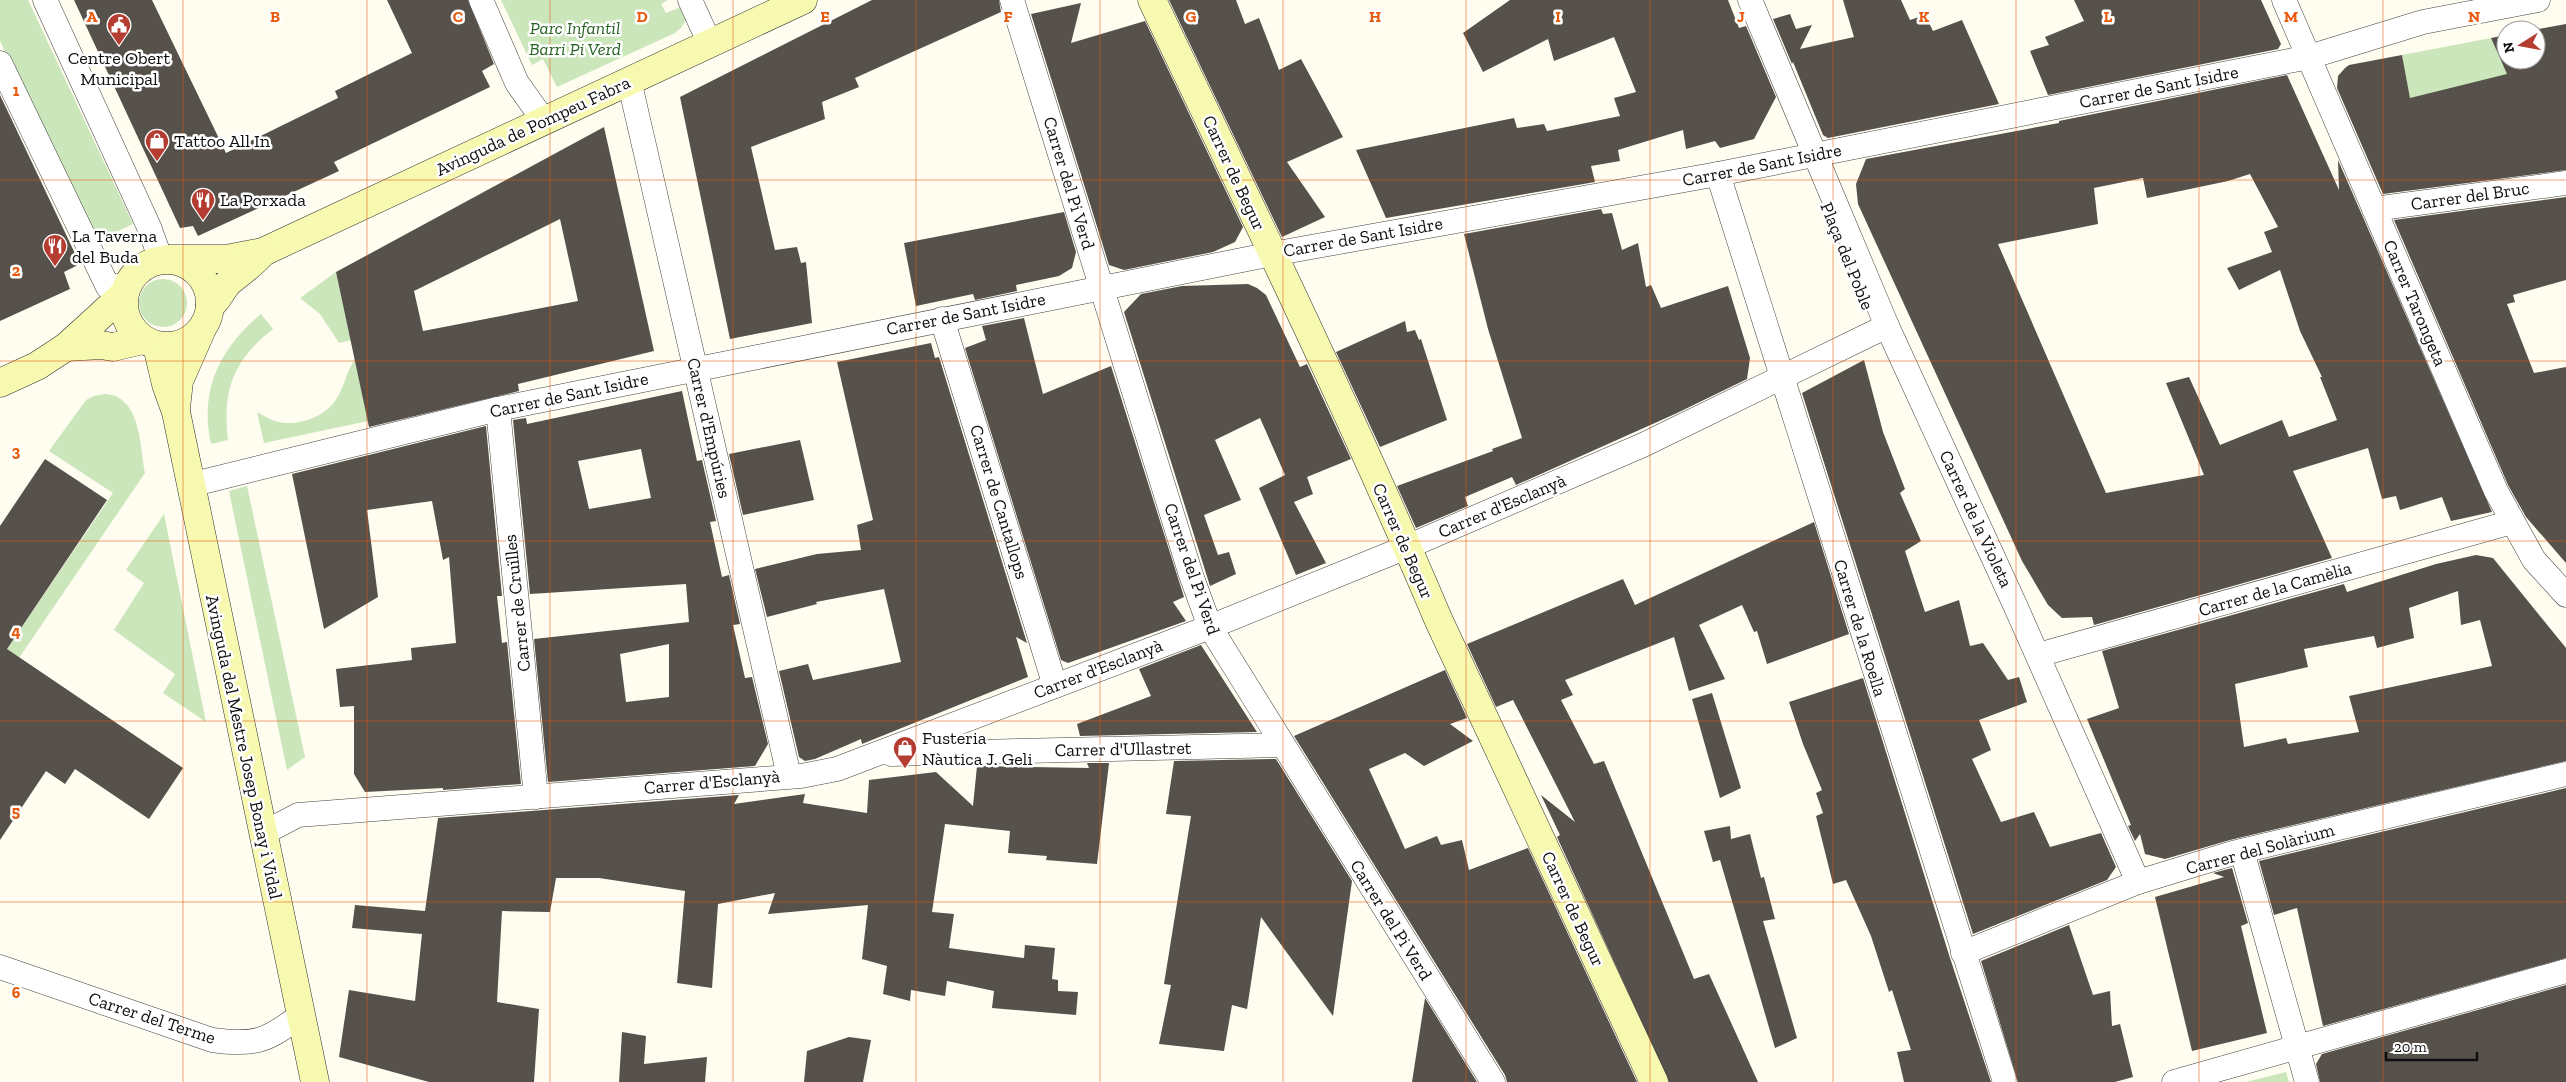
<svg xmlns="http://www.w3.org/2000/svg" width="2566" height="1082" font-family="'Zilla Slab',serif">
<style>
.green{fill:#cce6bc}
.building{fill:#56514b;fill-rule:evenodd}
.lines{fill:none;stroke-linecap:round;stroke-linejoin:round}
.street-casing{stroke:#414141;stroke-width:25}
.secondary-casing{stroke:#303030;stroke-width:29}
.street{stroke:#fff;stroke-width:24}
.secondary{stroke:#f7f9b0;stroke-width:28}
.grid{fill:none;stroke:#e8590c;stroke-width:1;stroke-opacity:0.55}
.labels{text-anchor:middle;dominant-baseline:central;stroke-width:5;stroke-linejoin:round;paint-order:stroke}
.park-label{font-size:18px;font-style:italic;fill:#276223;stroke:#fff}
.poi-label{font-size:18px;fill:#0e0e0e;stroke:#fff;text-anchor:start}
.street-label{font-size:18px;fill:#0e0e0e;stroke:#fff}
.grid-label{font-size:16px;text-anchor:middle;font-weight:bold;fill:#e8590c;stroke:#fff;stroke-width:5;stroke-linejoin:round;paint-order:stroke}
</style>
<rect width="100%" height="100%" fill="#fefdf0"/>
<g class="green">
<path d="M0 0H28L133 224 95 242 0 41Z"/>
<path d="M501 0H668L661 4 666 13 683 6 686 20 681 28 675 33 557 87 543 59 532 65Z"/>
<path d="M2491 38 2514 90 2410 98 2402 55Z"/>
<path d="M336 272 351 340 339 343 320 314 300 298Z"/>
<circle cx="163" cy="303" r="24"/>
<path d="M261 314 273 329C233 360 222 391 228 440L211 444C199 390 220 348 261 314Z"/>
<path d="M355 359 368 421 264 443 257 412C263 415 269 419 275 421 296 428 326 417 337 398 345 385 346 372 355 359Z"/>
<path d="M105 394C141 396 140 446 145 473L19 658 7 649 113 493 49 451 86 400 94 396Z"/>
<path d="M247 486 305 757 287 770 229 491Z"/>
<path d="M164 514 206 722 163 693 175 674 114 630 144 583 126 570Z"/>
<path d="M2286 1072 2289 1082H2246Z"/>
</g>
<g class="building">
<path d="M74 0H152L226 153 338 98 335 91 412 53 387 0H468L494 64 482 71 490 87 334 162 339 171 198 236 193 226 180 228Z"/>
<path d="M872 0H999L1001 12 855 78 859 87 822 102 825 119 751 147 775 250 797 247 801 263 806 262 812 323 730 339 680 97Z"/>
<path d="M1169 0H1236L1245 24 1259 18 1279 70 1301 59 1343 137 1287 162 1325 217 1282 237Z"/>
<path d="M1510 0H1728L1739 28 1746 26 1776 97 1754 139 1720 148 1715 141 1686 149 1683 130 1618 150 1620 161 1591 166 1595 182 1386 218 1356 150 1514 118 1517 128 1544 124 1547 131 1620 116 1614 98 1636 92 1614 37 1554 61 1548 39 1483 72 1463 33Z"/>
<path d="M1843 0H1901L1910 20 1925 15 1933 31 1962 20 1999 104 1828 138 1823 135 1793 62 1792 64 1773 19 1790 14 1796 29 1812 25 1800 49 1854 37Z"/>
<path d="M2074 0H2261L2281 44 2278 49 2048 95 2030 51 2049 45 2045 37 2084 21Z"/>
<path d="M1081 3 1071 43 1145 21 1243 227 1235 242 1213 252 1124 270 1109 265 1031 14Z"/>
<path d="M2566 24V170L2383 194 2337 88 2338 76 2345 68 2349 65 2402 55 2410 98 2507 74 2491 38 2506 35V60H2536V30H2533Z"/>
<path d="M2287 75 2339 190 2338 160 2492 512 2451 521 2442 497 2400 510 2396 496 2382 499 2368 448 2293 471 2332 558 2094 625 2092 617 2062 618 2048 605 2022 561 1858 204 1856 184 1866 159 2059 123V121ZM2250 174 2278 227 2264 232 2272 252 2227 268 2239 290 2280 270 2300 331 2322 377H2320L2337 420 2289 437 2282 420 2220 445 2189 377 2166 383 2204 475 2106 493 1998 244 2098 224 2094 188 2143 178 2147 198 2228 181Z"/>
<path d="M0 95 80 264 64 272 70 289 0 321Z"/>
<path d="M604 127 654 351 518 384 519 391 369 427 336 272ZM560 219 578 301 423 331 414 291Z"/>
<path d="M2566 197V280L2513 295 2515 302 2507 304 2534 373 2566 367V563L2526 517 2508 485 2394 220Z"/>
<path d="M1601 209 1603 214 1612 213 1622 250 1638 243 1646 287 1651 285 1661 308 1728 286 1750 358 1747 379 1675 414 1516 485 1512 477 1465 497 1468 506 1416 528 1397 486 1493 451 1492 449 1522 438 1488 329 1464 234Z"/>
<path d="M1064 212 1076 252 1072 268 1059 276 1016 285 1017 291 975 300 973 294 916 306 904 243Z"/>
<path d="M1248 284 1257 288 1266 295 1300 367 1307 364 1351 459 1307 477 1313 494 1294 502 1326 563 1296 575 1259 488 1285 475 1260 418 1215 440 1241 500 1204 515 1218 555 1229 552 1236 574 1210 586 1124 312 1141 294 1182 286Z"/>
<path d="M1024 318 1043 394 1111 366 1184 597 1173 602 1186 621 1068 663 1061 660 965 348 986 340 982 326Z"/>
<path d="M1405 321 1407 332 1415 330 1419 340 1421 339 1447 420 1380 447 1336 352Z"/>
<path d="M931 343 935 358 939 357 1027 643 1016 637 1028 677 862 744 861 739 815 759 805 761 799 757 779 671 808 664 813 680 901 662 884 589 816 602 817 604 767 617 755 569 817 554 861 550 857 525 873 520 837 362Z"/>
<path d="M1864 360 1883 432 1905 489 1900 493 1921 541 1905 551 1925 612 1959 600 1970 646 1983 643 2008 680 2019 677 2027 702 1979 720 1991 750 1972 759 2001 822 2034 812 2050 847 2101 833 2116 867 2107 880 1973 934 1802 393Z"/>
<path d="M682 391 697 461 702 460 716 521 710 522 722 577 729 575 740 624 733 625 745 678 752 677 768 744 755 766 548 782 534 639 689 622 686 584 530 594 513 420 526 418 527 424ZM641 449 651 498 589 509 578 461ZM669 644V697L626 702 620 654Z"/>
<path d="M486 426 502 596H497L502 643 507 642 521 784 443 790V788L365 792 354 774V706L340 707 336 669 412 660 411 648 456 643 449 557 443 560 432 501 367 510 378 597 324 629 292 474Z"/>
<path d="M800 440 814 500 743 515 729 454Z"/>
<path d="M45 459 107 500 7 649 183 768 149 819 75 769 65 784 46 771 0 840V526Z"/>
<path d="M1814 522 1849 634 1767 664 1757 631 1754 632 1742 605 1699 625 1725 679 1689 691 1674 637 1565 680 1573 695 1561 700 1594 764 1604 761 1694 979 1709 974 1758 1082H1669L1557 837 1560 835 1541 795 1575 822 1513 700 1496 707 1467 644 1623 579 1635 605Z"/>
<path d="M2476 555 2493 558 2566 648V761L2230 840 2165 859 2145 854 2140 834 2135 841 2128 826 2131 825 2087 719 2119 708 2102 651 2344 584 2347 592 2436 564ZM2458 591 2461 625 2480 620 2492 666 2349 696 2359 732 2288 744 2286 738 2244 747 2235 684 2308 667 2304 649 2374 636 2377 648 2414 638 2409 608Z"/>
<path d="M1201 645 1257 732 1080 736 1077 724 1151 696 1139 669Z"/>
<path d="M1445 670 1467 718 1450 724 1473 741 1424 766 1405 753 1369 769 1405 849 1437 836 1441 845 1462 840 1469 870 1528 848 1637 1082H1507L1505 1075 1294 736Z"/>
<path d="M1863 678 1950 958 1991 1082H1904L1897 1052 1911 1050 1892 990 1889 992 1871 936 1846 880 1833 884 1816 816 1823 813 1816 793 1822 790 1803 744 1789 702Z"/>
<path d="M1712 693 1741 788 1720 798 1692 699Z"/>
<path d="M1276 759 1352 881 1333 1016 1261 917 1247 1009 1232 1005 1224 1051 1159 1044 1171 985 1164 984 1191 816 1166 814 1174 761Z"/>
<path d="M1087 763H1109L1097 864 1046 860 1047 856 1008 853 1010 831 945 824 932 912 954 914 949 948 1024 958 1025 945 1055 948 1052 979 1058 980V991L1078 992 1076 1015 992 1008 994 991 947 981 945 996 911 990 910 1001 883 994 887 966 862 959 868 905 768 914 775 893 718 904 712 988 677 983 685 891 599 878H556L550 912 502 911 497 1002 539 1009 534 1082H429L339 1057 349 990 415 1001 422 934 352 928 355 905 425 911 438 818 739 795 734 804 805 794 803 803 867 813 869 780 936 772 973 806 977 766 1089 768Z"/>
<path d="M2566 788V958L2323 1026 2297 908 2274 915 2259 861Z"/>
<path d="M1730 826 1731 839 1750 834 1761 878 1764 877 1775 919 1763 921 1797 1038 1775 1048 1720 860 1713 862 1704 831Z"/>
<path d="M2232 868 2248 923 2241 926 2267 1033 2192 1051 2155 897 2224 877 2213 873Z"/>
<path d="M2069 925 2093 995 2110 991 2112 1026 2120 1024 2133 1077 2115 1082H2018L1981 961Z"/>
<path d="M2566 985V1082H2320L2316 1064 2322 1054Z"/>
<path d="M1425 998 1477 1082H1412Z"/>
<path d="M622 1032 646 1036 644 1064 707 1057 705 1082H619Z"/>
<path d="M849 1037 871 1040 863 1082H804L807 1051Z"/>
</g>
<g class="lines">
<g class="street-casing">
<g id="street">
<path d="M45 0 149 227 161 260"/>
<path d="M481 0 517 83 544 121"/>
<path d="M690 0 710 44"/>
<path d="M1012 0 1191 575 1210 627 1493 1082"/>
<path d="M1750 0 1887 326 2015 605 2138 882"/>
<path d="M2284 0 2496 491 2534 560 2566 595"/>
<path d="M0 63 108 287 127 285"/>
<path d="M629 80 789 776"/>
<path d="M1718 174 2005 1082"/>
<path d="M2374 209 2566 183"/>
<path d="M942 319 1055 686"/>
<path d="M498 409 536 797"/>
<path d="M190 485 498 409 1272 254 1718 174 2309 57 2423 22 2538 0"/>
<path d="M2038 655 2512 522"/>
<path d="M891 754 1282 745"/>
<path d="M262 834 298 815 801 776 837 769 1210 627 1407 547 1643 445 1887 326"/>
<path d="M2242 851 2307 1082"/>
<path d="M1963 953 2138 882 2233 853 2566 774"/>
<path d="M0 967 212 1040C255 1046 267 1041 301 1015"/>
<path d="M2174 1082 2566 971"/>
</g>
</g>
<g class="secondary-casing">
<g id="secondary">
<path d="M1152 0C1250 206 1350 411 1439 621L1654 1082"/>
<path d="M168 259H226L263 252 803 0"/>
<circle cx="167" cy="303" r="43"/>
<path d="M210 306C219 299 222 288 230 281 242 271 253 264 263 252"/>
<path d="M157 346 166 384 176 412 315 1082"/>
<path d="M66 347 101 345 113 347 143 340"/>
<path d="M0 383 37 366 66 347 124 294"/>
<path d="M176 408 179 381 201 331"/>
</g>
</g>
<use href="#street" class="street"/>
<use href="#secondary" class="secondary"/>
</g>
<path class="grid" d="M183 0V1082M367 0V1082M550 0V1082M733 0V1082M916 0V1082M1100 0V1082M1283 0V1082M1466 0V1082M1650 0V1082M1833 0V1082M2016 0V1082M2199 0V1082M2383 0V1082M0 180H2566M0 361H2566M0 541H2566M0 721H2566M0 902H2566"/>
<defs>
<g id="civic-pin" transform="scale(1.25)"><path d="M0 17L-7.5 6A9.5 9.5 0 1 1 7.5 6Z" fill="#b53c30" stroke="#fff"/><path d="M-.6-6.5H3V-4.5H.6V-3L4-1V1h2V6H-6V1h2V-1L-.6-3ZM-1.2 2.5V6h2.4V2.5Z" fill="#fff"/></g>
<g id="shop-pin" transform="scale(1.25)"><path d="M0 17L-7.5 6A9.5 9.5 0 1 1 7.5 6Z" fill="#b53c30" stroke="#fff"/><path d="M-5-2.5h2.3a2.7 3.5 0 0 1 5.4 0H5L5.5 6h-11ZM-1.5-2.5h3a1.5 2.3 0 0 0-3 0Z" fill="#fff"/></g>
<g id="restaurant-pin" transform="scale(1.25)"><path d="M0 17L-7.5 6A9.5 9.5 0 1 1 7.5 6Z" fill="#b53c30" stroke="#fff"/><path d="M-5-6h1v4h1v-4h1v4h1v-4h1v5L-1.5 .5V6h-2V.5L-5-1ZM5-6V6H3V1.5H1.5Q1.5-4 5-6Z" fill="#fff"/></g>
</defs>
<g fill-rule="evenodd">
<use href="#civic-pin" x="119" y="25"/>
<use href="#shop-pin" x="157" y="141"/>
<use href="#restaurant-pin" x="203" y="200"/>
<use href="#restaurant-pin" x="55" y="246"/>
<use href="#shop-pin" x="905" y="748"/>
</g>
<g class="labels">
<g class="park-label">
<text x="575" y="28">Parc Infantil<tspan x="575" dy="21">Barri Pi Verd</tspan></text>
</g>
<g class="poi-label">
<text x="119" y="58" text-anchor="middle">Centre Obert<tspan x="119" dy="21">Municipal</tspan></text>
<text x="174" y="141">Tattoo All In</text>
<text x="220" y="200">La Porxada</text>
<text x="72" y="236">La Taverna<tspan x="72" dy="21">del Buda</tspan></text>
<text x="922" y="738">Fusteria<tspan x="922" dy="21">Nàutica J. Geli</tspan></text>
</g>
<g class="street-label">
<text transform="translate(2159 87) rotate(-11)">Carrer de Sant Isidre</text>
<text transform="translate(533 126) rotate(-25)">Avinguda de Pompeu Fabra</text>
<text transform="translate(1762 165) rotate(-11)">Carrer de Sant Isidre</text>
<text transform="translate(1234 173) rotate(65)">Carrer de Begur</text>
<text transform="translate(1069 183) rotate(73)">Carrer del Pi Verd</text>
<text transform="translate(2470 196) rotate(-8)">Carrer del Bruc</text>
<text transform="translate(1363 237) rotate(-10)">Carrer de Sant Isidre</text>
<text transform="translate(1847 256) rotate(68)">Plaça del Poble</text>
<text transform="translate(2415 303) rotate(67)">Carrer Tarongeta</text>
<text transform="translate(966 314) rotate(-11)">Carrer de Sant Isidre</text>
<text transform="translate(569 395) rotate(-12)">Carrer de Sant Isidre</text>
<text transform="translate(709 428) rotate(77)">Carrer d'Empúries</text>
<text transform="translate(999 502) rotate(73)">Carrer de Cantallops</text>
<text transform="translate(1502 506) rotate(-23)">Carrer d'Esclanyà</text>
<text transform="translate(1976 519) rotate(65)">Carrer de la Violeta</text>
<text transform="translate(1403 541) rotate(66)">Carrer de Begur</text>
<text transform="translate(1192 569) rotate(71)">Carrer del Pi Verd</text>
<text transform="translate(2275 589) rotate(-16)">Carrer de la Camèlia</text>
<text transform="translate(517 603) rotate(-96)">Carrer de Cruïlles</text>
<text transform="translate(1860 628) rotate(73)">Carrer de la Roella</text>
<text transform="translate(1098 669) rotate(-21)">Carrer d'Esclanyà</text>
<text transform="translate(244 747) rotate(78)">Avinguda del Mestre Josep Bonay i Vidal</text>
<text transform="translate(1123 749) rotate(-1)">Carrer d'Ullastret</text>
<text transform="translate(712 782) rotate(-5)">Carrer d'Esclanyà</text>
<text transform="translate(2260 849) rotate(-15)">Carrer del Solàrium</text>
<text transform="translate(1573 909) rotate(65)">Carrer de Begur</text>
<text transform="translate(1391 920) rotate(58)">Carrer del Pi Verd</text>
<text transform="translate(152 1018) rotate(18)">Carrer del Terme</text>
</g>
</g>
<g class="grid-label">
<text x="92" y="22">A</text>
<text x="275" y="22">B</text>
<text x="458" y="22">C</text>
<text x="642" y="22">D</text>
<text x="825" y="22">E</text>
<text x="1008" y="22">F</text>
<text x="1191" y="22">G</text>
<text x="1375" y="22">H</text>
<text x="1558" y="22">I</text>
<text x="1741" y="22">J</text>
<text x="1924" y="22">K</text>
<text x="2108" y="22">L</text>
<text x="2291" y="22">M</text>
<text x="2474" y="22">N</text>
<text x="16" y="96">1</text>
<text x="16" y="276">2</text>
<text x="16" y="457">3</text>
<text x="16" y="637">4</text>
<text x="16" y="817">5</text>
<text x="16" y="998">6</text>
</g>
<g transform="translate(2521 45) rotate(259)"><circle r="24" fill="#ffffff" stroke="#9f9f9f"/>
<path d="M0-4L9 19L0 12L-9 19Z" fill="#b53c30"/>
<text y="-8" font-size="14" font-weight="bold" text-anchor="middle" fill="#0e0e0e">N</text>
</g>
<path d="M2386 1052v8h91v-8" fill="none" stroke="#0e0e0e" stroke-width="2.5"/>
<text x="2394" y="1052" font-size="15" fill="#0e0e0e" stroke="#ffffff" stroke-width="4" paint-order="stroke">20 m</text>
</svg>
